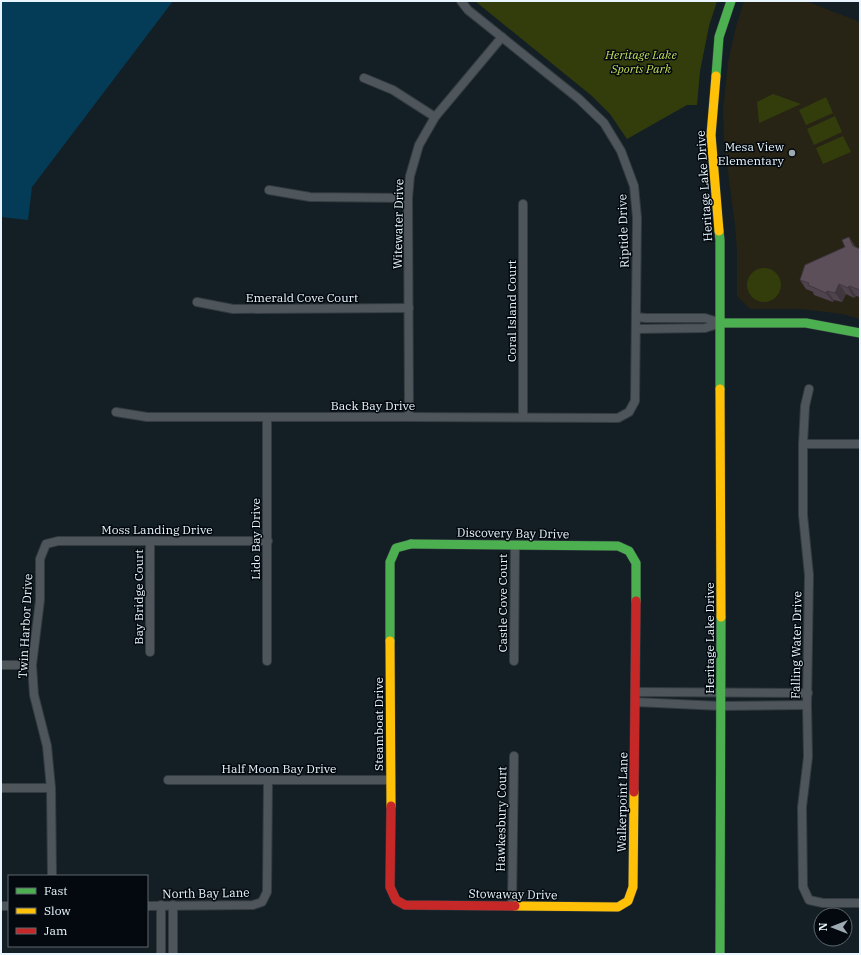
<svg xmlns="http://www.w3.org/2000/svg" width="861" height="955" font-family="'IBM Plex Serif',serif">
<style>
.education{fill:#272315}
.green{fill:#333d0c}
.water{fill:#043c58}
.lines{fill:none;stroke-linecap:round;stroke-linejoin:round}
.street-casing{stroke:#343c41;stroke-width:10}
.fast-casing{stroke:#343c41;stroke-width:10}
.slow-casing{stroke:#343c41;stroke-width:10}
.jam-casing{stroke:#343c41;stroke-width:10}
.street{stroke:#4e565c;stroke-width:8}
.fast{stroke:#4caf50;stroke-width:9}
.slow{stroke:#ffc107;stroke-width:9}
.jam{stroke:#c62828;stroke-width:9}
.wall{fill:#4f444d}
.shaded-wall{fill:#40373f}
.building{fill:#5c4f5a;stroke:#40373f}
.poi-dot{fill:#9eaab2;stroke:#03090e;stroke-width:1.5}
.labels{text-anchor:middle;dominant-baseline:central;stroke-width:3;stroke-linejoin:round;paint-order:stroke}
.park-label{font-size:12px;font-style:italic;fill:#c5dd5c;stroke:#03090e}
.poi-label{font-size:12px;fill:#e8f5fe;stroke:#03090e;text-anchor:end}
.street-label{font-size:12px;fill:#e8f5fe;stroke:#03090e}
</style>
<rect width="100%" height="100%" fill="#141f25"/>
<path class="education" d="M744 1H806L860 22V319L842 314 801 309H750L737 296V250L735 225 724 141 723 111 728 62 736 27Z"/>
<g class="green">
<path d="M475 1H717L709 26 700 71 697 105H687L627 139 610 114 592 96Z"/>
<path d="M773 94 801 104 759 123 757 102Z"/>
<path d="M826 97 833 113 806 125 799 110Z"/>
<path d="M835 116 842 132 814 145 807 129Z"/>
<path d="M843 136 851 152 823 164 816 148Z"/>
<circle cx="764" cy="285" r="17"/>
</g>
<path class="water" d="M1 1H173L32 187 28 220 1 217Z"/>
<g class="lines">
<g class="street-casing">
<g id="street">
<path d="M364 78 393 90 435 117"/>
<path d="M269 190 310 197 408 198"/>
<path d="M197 302 233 309 409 308"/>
<path d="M636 317 646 318H705L721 323"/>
<path d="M636 329 705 328 721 323"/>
<path d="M809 389 805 406 803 444V515L809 575 807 705 808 757 802 807 803 887 809 900 823 903H860"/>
<path d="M116 412 147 417H409L618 418 629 412 635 401 637 218 634 186 621 151 604 123 579 99 468 10 461 1"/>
<path d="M267 417V661"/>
<path d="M409 417 408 198 410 176 419 145 435 117 502 37"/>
<path d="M523 417V204"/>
<path d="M803 444H860"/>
<path d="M150 541V652"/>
<path d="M514 661 515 546"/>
<path d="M1 665H32"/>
<path d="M635 692 808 693"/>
<path d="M635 702 721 706 807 705"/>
<path d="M168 780H391"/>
<path d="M1 788H51"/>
<path d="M52 876 51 788 47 746 34 695 32 665 40 600V559L46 544 58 541H268"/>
<path d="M1 906H9"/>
<path d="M147 906 253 905 262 902 267 892 268 781"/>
<path d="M512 906 514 756"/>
<path d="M161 954V905"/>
<path d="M173 954V905"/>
</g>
</g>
<g class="fast-casing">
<g id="fast">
<path d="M716 76 719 37 731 1"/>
<path d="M719 231 720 240V389"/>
<path d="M721 323H806L860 333"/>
<path d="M411 544 618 546 629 551 636 563V601"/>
<path d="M390 641V562L396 548 411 544"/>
<path d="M720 954 721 617"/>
</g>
</g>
<g class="slow-casing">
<g id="slow">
<path d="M716 76 711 135 719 231"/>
<path d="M720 389 721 617"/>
<path d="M390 641 391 806"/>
<path d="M515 906 618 907 628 901 633 887 634 792"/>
</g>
</g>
<g class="jam-casing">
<g id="jam">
<path d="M634 792 636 601"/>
<path d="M391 806 390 887 396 900 405 905 515 906"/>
</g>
</g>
<use href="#street" class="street"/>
<use href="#fast" class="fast"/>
<use href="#slow" class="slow"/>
<use href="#jam" class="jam"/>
</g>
<path class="wall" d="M856 248 860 249V297L856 296 854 298 846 294 842 302 834 300 833 302 814 295 813 292 806 289 800 280Z"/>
<g class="shaded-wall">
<path d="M849 237 856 247 860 256 853 246Z"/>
<path d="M839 284 846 294 842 302 835 293Z"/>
<path d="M849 286 856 296 854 298 848 288Z"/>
<path d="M827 291 834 300 833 302 826 293Z"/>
</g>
<path class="building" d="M849 237 853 246 860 249V290L849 286 848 288 839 284 835 293 827 291 826 293 808 285 809 283 800 280 805 265 845 247 842 240Z"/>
<circle class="poi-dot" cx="792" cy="153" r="4"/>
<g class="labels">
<g class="park-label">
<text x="641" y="54">Heritage Lake<tspan x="641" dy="14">Sports Park</tspan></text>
</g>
<g class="poi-label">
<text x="784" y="146">Mesa View<tspan x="784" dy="14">Elementary</tspan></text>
</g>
<g class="street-label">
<text transform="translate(704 186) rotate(-94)">Heritage Lake Drive</text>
<text transform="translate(398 224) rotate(-89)">Witewater Drive</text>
<text transform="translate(623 231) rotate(-92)">Riptide Drive</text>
<text x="302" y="297">Emerald Cove Court</text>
<text transform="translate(511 311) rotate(-90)">Coral Island Court</text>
<text x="373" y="405">Back Bay Drive</text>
<text x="157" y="529">Moss Landing Drive</text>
<text transform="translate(513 533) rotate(1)">Discovery Bay Drive</text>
<text transform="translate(255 539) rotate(-90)">Lido Bay Drive</text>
<text transform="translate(138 597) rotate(-90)">Bay Bridge Court</text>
<text transform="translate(502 603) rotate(-90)">Castle Cove Court</text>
<text transform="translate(25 626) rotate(-87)">Twin Harbor Drive</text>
<text transform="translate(709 638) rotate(-90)">Heritage Lake Drive</text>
<text transform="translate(796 645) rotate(-89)">Falling Water Drive</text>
<text transform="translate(378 724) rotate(-90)">Steamboat Drive</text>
<text x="279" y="768">Half Moon Bay Drive</text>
<text transform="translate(622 802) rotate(-89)">Walkerpoint Lane</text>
<text transform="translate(501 819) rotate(-89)">Hawkesbury Court</text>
<text transform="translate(206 893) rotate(-1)">North Bay Lane</text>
<text transform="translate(513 894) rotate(1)">Stowaway Drive</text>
</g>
</g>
<rect width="861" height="955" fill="none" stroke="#e8f5fe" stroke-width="4"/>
<rect x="8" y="875" width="140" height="72" fill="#03090e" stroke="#5f676e"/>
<rect x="16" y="888" width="20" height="6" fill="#4caf50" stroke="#5f676e"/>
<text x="44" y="895" font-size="12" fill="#e8f5fe">Fast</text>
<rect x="16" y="908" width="20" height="6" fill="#ffc107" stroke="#5f676e"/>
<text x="44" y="915" font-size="12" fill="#e8f5fe">Slow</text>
<rect x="16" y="928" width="20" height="6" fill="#c62828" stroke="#5f676e"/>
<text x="44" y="935" font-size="12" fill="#e8f5fe">Jam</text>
<g transform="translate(833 927) rotate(270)"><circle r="19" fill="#03090e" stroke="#5f676e"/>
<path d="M0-3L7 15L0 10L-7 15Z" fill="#9eaab2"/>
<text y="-6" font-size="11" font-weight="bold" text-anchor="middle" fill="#e8f5fe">N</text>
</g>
</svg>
